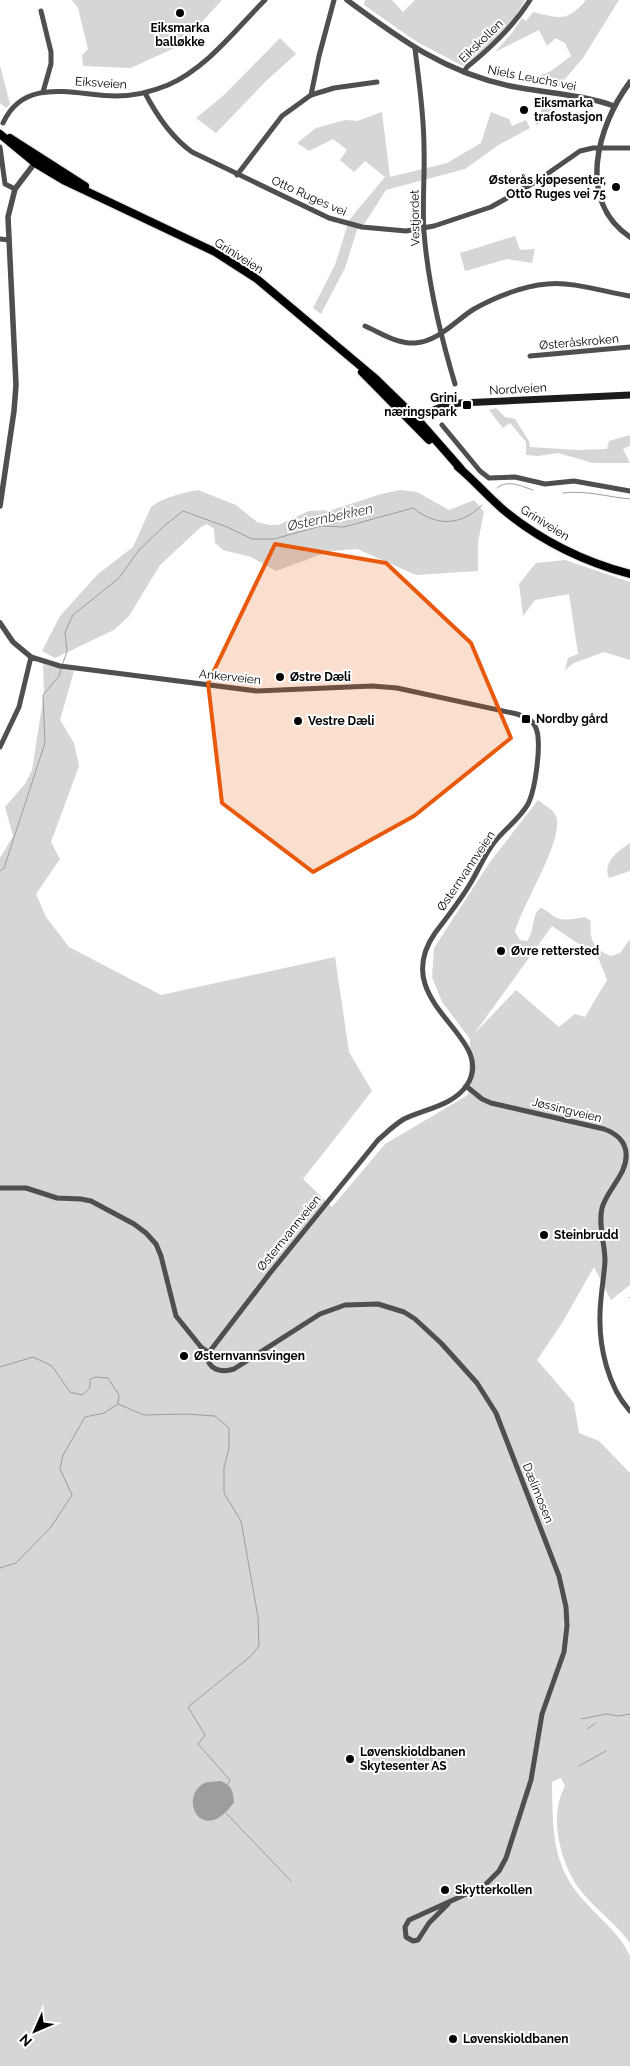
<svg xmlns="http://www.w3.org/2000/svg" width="630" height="2066" font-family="Raleway,sans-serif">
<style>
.green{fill:#d6d6d6;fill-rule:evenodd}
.water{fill:#9d9d9d}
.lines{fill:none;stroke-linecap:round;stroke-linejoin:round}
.stream{stroke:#9d9d9d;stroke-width:1}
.primary-casing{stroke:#dbdbdb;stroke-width:10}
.minor{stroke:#4f4f4f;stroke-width:5}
.tertiary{stroke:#4f4f4f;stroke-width:5.5}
.secondary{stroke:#1c1c1c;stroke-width:7}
.primary{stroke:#000;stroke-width:8}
.marked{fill:#e8590c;fill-opacity:0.2;stroke:#e8590c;stroke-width:4;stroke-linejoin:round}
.poi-dot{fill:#000;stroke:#fff;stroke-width:2}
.labels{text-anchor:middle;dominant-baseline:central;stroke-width:4;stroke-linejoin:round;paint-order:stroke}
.poi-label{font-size:12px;font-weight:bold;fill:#000;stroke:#fff;text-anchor:start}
.street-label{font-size:12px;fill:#000;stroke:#fff}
.water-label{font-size:14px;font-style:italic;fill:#3e3e3e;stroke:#fff}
</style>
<rect width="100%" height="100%" fill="#fff"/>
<g class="green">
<path d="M72 0H222L181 45 131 68 83 66 82 55 88 49 78 8Z"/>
<path d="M365 0H392L403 12 415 0H525C512 28 487 47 463 66L417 42 364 5Z"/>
<path d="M586 0H619L583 58 559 86 526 82 551 71 571 56 565 43 556 38 547 46 539 30 495 52 512 33 522 18 526 21 533 12C560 18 566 23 586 0Z"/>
<path d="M280 38 296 54 266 81 216 133 196 118 224 95Z"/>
<path d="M0 65 10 104 6 108 0 103Z"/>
<path d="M547 99 563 103 536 126 537 119Z"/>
<path d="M382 112 390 177 447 163 481 143 491 112 509 119 512 126 526 120 530 128 500 144 465 169 386 190 365 223 357 230 345 268 321 314 313 308 335 265 349 220 385 177 365 161 354 172 340 160 347 150 333 139 309 151 297 143 316 128 345 120 357 121Z"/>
<path d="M515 236 520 250 535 249 532 263 507 259 465 271 460 253Z"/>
<path d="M496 408 505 417 515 419 529 441 530 447 577 450 607 449 609 441 630 435V446L623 449 630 463H593L558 453 538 456 526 455V442L510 423 503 428 489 410Z"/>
<path d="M198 490 236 505 257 522 269 525H278L309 511 332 510 381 494 400 490 417 492 449 510 474 500 484 512 478 542V571L416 575 357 549 330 551 276 571 251 557 223 550 215 543 214 529 207 524 201 527 160 565 129 616 114 630 55 658 42 651 60 616 98 574 133 547 151 507C164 497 182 493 198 490Z"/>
<path d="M565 560 630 582V660L604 652 574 663 565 670 568 658 578 654 569 594 535 600 523 616 519 584 536 563Z"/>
<path d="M43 664 74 671 60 720 74 743 79 766 51 842 60 859 36 894 46 917 69 947 161 995 335 957 349 1052 372 1091 303 1179 332 1207 385 1144 468 1095 470 1039 442 1002 432 977 434 948 490 862 538 800C544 805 553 809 556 816 565 839 521 906 515 932L520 940 527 941C535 931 531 917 540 908 547 909 549 914 555 917 564 922 576 918 585 917L591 921C589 939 593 949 611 956L620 953 630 939V1285L611 1300 594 1267 562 1323 537 1360 574 1403 579 1433 599 1441 630 1473V1943C615 1922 592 1907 577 1886 559 1859 549 1815 565 1786L561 1778 552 1782C553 1830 551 1866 586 1903 601 1920 621 1935 630 1956V2066H0V858L13 836 5 807 25 784 32 770 44 693ZM552 926 598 957 607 980 585 1017 575 1014 559 1027 516 990 474 1034Z"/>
<path d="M630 843V871L609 878C602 862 618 851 630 843Z"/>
</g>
<path class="water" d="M220 1781C232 1785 233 1791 234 1802 205 1845 179 1803 201 1785 206 1781 214 1782 220 1781Z"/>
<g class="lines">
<g class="stream">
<path d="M497 488C508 479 520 486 533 490"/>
<path d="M563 493C586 490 608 497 630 499"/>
<path d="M62 665 67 652 65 632 73 615 119 578 139 550 164 526 183 511 227 527 252 539H274L321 526 344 527 413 508C436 526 460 527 482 505"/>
<path d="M0 871 4 868 45 743 43 695 59 676 61 669"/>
<path d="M629 1298 630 1297"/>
<path d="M0 1367 33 1357 52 1366 70 1392 82 1395 90 1388V1379L96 1377 108 1378 119 1395 118 1404 104 1413 85 1417 63 1455 60 1469 72 1495 51 1527 16 1563 0 1568"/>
<path d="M118 1404 144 1415 186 1414 215 1416 229 1428V1449L224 1467V1493L241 1521 258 1617 259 1646 251 1656 188 1707 205 1735 198 1744 230 1780 228 1784"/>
<path d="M581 1719 607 1714 618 1716 630 1714"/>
<path d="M587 1729 596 1723"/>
<path d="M579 1766 606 1751"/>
<path d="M226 1813 291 1881"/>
</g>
<g class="primary-casing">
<g id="primary">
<path d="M0 134 35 163 65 181 215 252 257 279 376 379 418 420 461 469"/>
<path d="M10 138 85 186"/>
<path d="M362 372 429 440"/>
<path d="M458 467C475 481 489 498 506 512 542 541 585 562 630 574"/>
</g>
</g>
<g class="minor">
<path d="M41 11 51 52V64L43 92"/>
<path d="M415 49C419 82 424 114 424 148 425 175 422 204 424 232 428 284 440 334 455 384"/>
<path d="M464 72 467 67C492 47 513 27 530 0"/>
<path d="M145 93C157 116 171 137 192 152L329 218 362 227 406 231 434 226 491 207 537 181 580 151 593 148H630"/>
<path d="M311 95 334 88 377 82"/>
<path d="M3 123C25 75 77 96 116 96 134 96 151 92 168 85 207 68 236 29 265 0"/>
<path d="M0 147 5 184 15 189"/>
<path d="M237 175 282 116 311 95 319 56 334 0"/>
<path d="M0 239 9 240"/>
<path d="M365 326C381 333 397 344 415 343 438 342 456 320 474 309 495 297 523 286 547 284 571 281 605 292 630 296"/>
<path d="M530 356 630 347"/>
<path d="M442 425 480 471 489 478 515 477 545 484 574 481 630 491"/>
<path d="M0 747 19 707 31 657 60 666 257 691 372 686 397 688 517 714C524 716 532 719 535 726 543 740 535 790 528 804 519 820 503 830 493 844 484 856 478 871 470 884 460 901 447 917 435 933 386 1004 499 1036 467 1085 453 1106 424 1109 404 1119 394 1125 386 1133 378 1140L270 1273 207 1355C208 1370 221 1373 234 1369L320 1314 345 1305 378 1304 404 1312 415 1319 441 1343 477 1383 496 1413 559 1576 566 1607 567 1626 564 1652 542 1714 531 1780 506 1858 499 1871 484 1886 409 1920 405 1927 406 1937 413 1941 418 1940 429 1923 448 1904"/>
<path d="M466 1086 482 1099 491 1103 604 1129C615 1133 625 1140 626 1153 628 1174 607 1189 602 1208 598 1225 605 1244 605 1261 604 1279 600 1297 600 1315 599 1347 608 1387 630 1411"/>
<path d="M0 1188H26L57 1198 81 1199 91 1201 134 1224 146 1233 156 1244 161 1256 176 1316 201 1347 208 1352"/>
</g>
<g class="tertiary">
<path d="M347 0C400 39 444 72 510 86 544 93 581 94 614 106"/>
<path d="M630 82C597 126 576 201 630 237"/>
<path d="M0 506 14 411 16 385 8 217 15 189 37 160"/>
<path d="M0 623 13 642 31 657"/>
</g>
<path class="secondary" d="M414 424C427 410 441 406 460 403L630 395"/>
<use href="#primary" class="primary"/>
</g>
<path class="marked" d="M275 544 386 563 471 643 511 738 414 816 313 872 222 803 208 683Z"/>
<g class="poi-dot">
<circle cx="180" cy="13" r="5"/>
<circle cx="524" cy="110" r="5"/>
<circle cx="616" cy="187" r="5"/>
<rect x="462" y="400" width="10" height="10" rx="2.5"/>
<circle cx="280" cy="677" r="5"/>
<rect x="521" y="714" width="10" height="10" rx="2.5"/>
<circle cx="298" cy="721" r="5"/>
<circle cx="501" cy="951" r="5"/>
<circle cx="544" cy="1235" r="5"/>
<circle cx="184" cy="1356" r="5"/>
<circle cx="350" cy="1759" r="5"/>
<circle cx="445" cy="1890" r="5"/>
<circle cx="453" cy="2039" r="5"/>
</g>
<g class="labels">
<g class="poi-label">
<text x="180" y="28" text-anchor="middle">Eiksmarka<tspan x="180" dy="14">balløkke</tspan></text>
<text x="534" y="103">Eiksmarka<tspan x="534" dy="14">trafostasjon</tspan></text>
<text x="606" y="180" text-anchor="end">Østerås kjøpesenter,<tspan x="606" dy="14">Otto Ruges vei 75</tspan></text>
<text x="457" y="398" text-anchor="end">Grini<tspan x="457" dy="14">næringspark</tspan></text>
<text x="290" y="677">Østre Dæli</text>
<text x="536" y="719">Nordby gård</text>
<text x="308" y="721">Vestre Dæli</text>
<text x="511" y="951">Øvre rettersted</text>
<text x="554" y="1235">Steinbrudd</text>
<text x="194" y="1356">Østernvannsvingen</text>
<text x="360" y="1752">Løvenskioldbanen<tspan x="360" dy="14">Skytesenter AS</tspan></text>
<text x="455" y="1890">Skytterkollen</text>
<text x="463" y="2039">Løvenskioldbanen</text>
</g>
<g class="street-label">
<text transform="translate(481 41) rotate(-44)">Eikskollen</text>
<text transform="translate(532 78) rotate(11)">Niels Leuchs vei</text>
<text transform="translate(101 83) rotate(4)">Eiksveien</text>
<text transform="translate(309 196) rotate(24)">Otto Ruges vei</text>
<text transform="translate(415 218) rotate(-91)">Vestjordet</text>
<text transform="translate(239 256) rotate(32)">Griniveien</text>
<text transform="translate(579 342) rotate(-5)">Østeråskroken</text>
<text transform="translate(518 389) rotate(-3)">Nordveien</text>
<text transform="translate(545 523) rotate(32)">Griniveien</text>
<text transform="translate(230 677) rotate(6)">Ankerveien</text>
<text transform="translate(466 871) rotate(-56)">Østernvannveien</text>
<text transform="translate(567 1110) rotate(14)">Jøssingveien</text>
<text transform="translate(289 1233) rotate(-51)">Østernvannveien</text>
<text transform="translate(538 1493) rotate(68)">Dælimosen</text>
</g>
<g class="water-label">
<text transform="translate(330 517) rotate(-12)">Østernbekken</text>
</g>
</g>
<g transform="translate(35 2031) rotate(225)" stroke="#ffffff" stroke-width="4" paint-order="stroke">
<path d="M0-4L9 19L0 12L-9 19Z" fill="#000000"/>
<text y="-8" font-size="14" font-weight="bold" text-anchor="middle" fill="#000000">N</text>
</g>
</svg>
